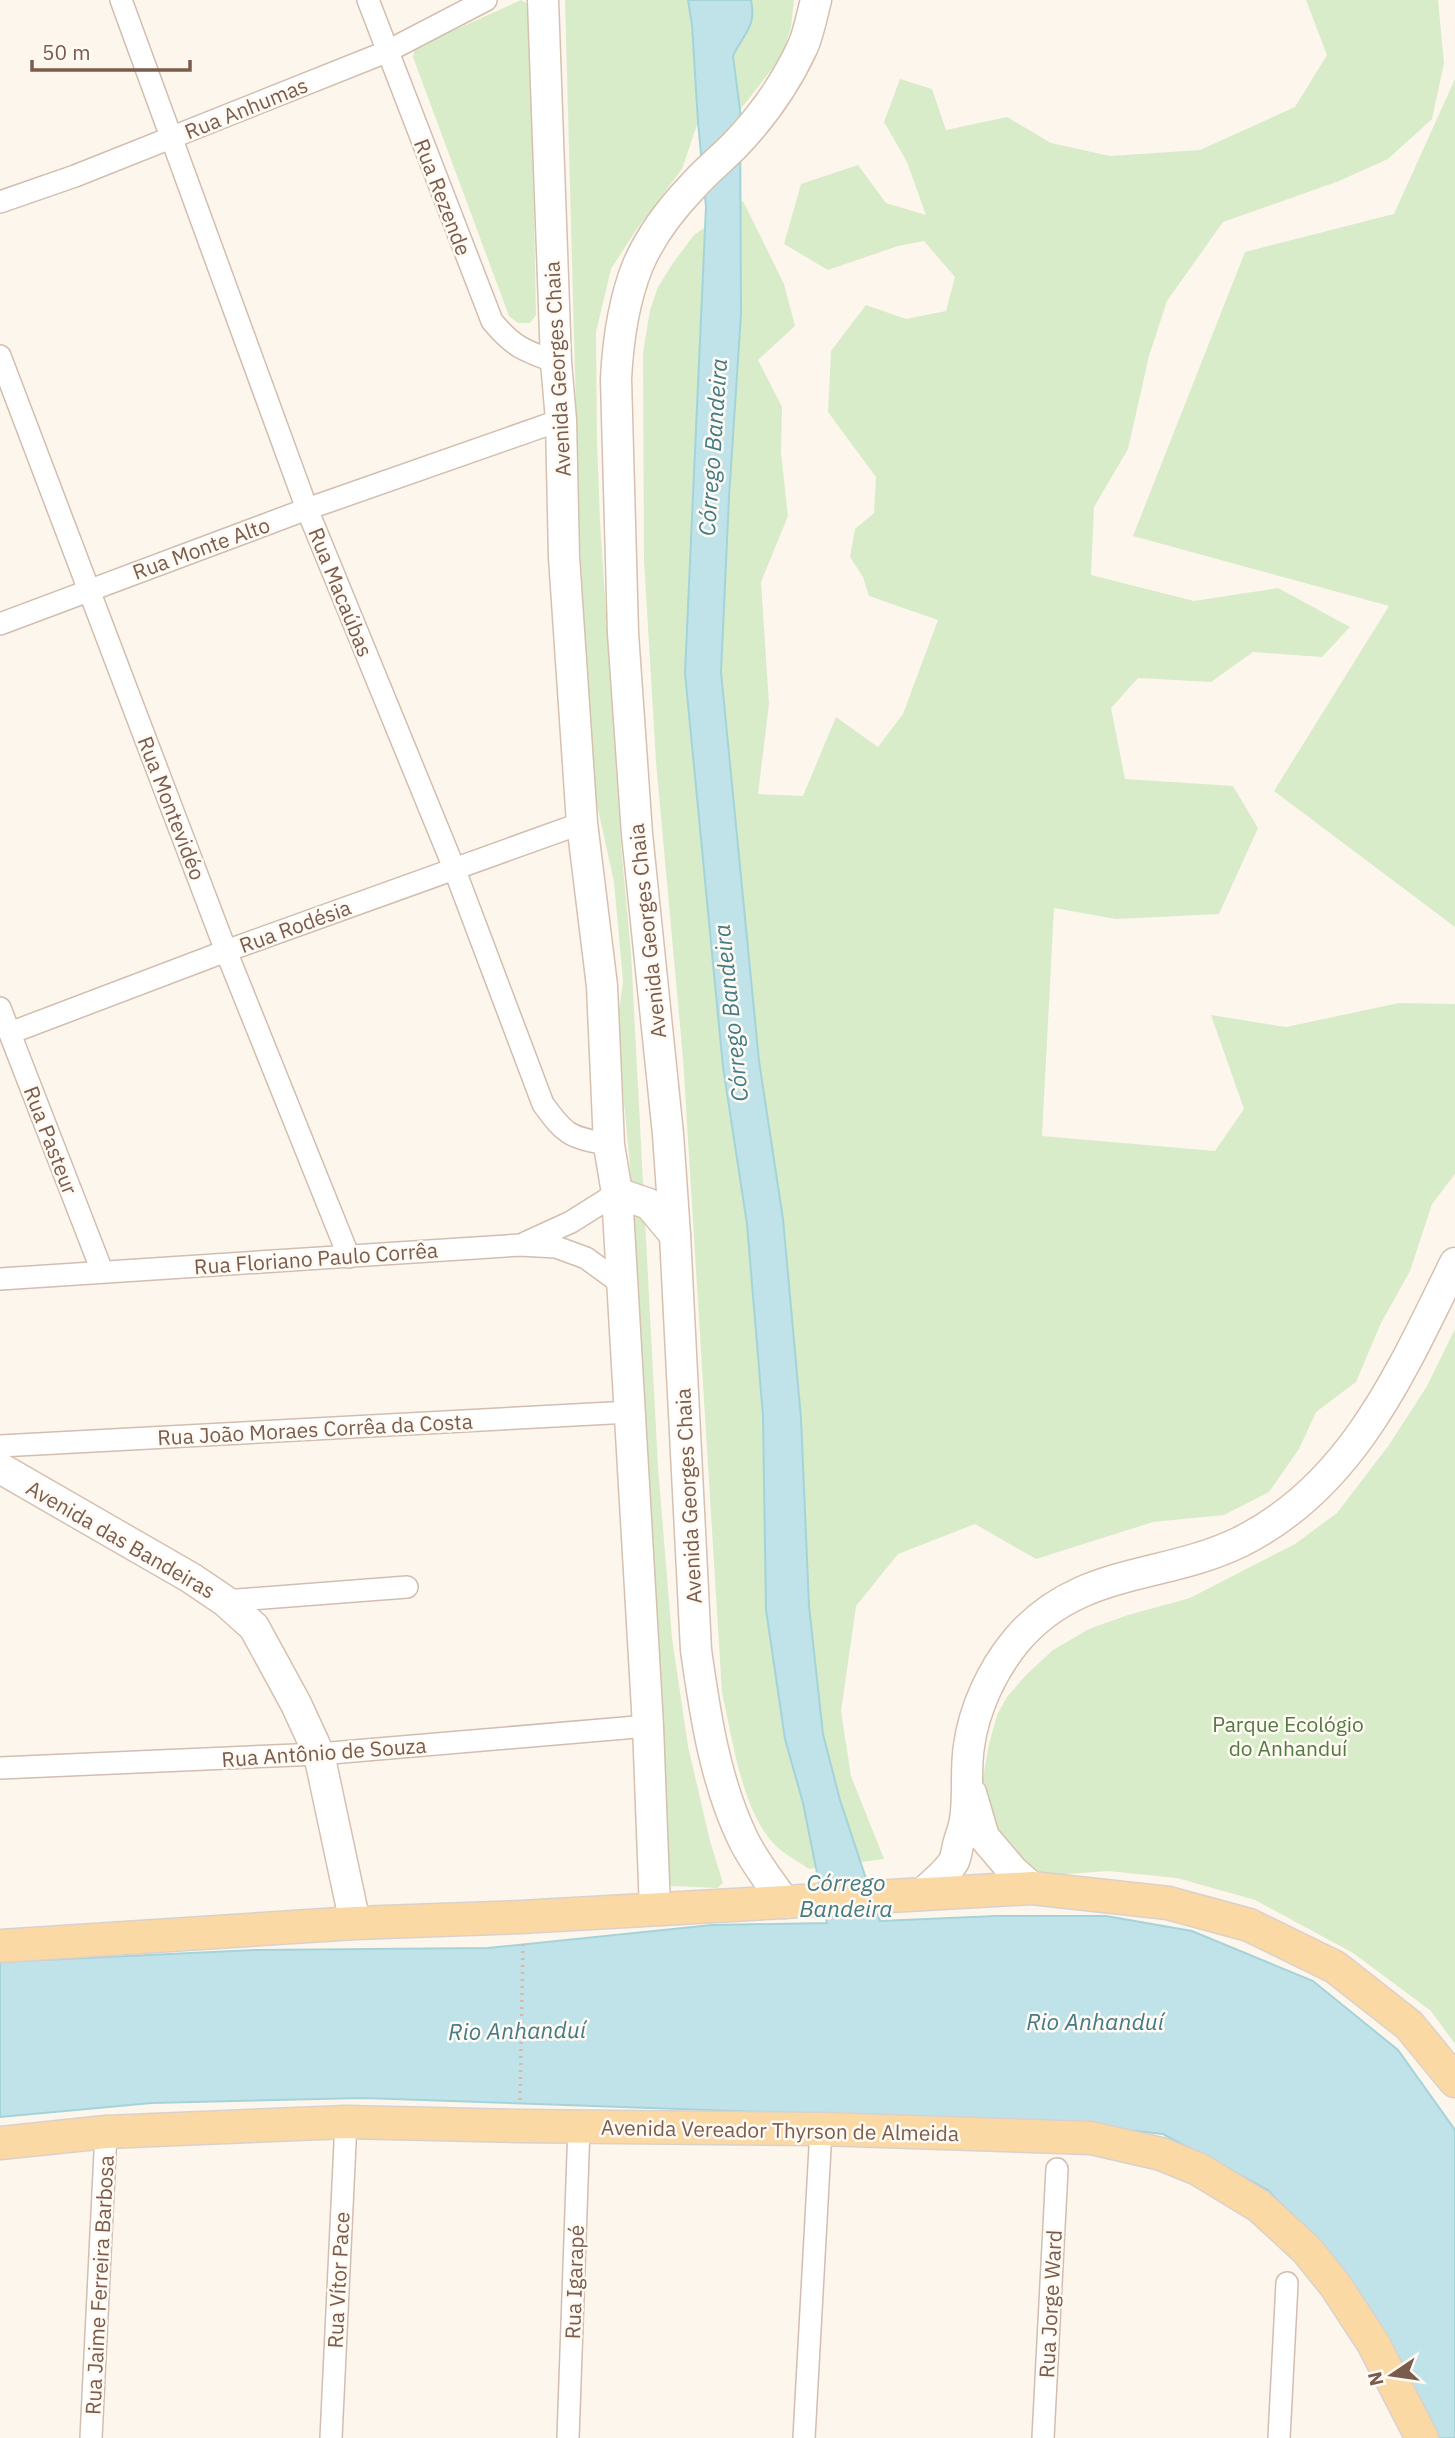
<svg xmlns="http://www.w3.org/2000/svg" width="1455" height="2438" font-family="'IBM Plex Sans',sans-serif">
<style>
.green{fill:#d8ecc9}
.water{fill:#bfe3e8;stroke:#a5d3da;stroke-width:2}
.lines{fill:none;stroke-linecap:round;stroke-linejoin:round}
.street-casing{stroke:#d1beb0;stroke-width:24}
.secondary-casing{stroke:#d6c0b0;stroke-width:33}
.primary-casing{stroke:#dad1cd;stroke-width:35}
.path{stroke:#d9b8a5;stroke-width:3.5;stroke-dasharray:2 5;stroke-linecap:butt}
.street{stroke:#fff;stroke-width:21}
.secondary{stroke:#fff;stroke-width:30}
.primary{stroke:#fbd9a5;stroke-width:32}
.labels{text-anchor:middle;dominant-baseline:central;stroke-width:5;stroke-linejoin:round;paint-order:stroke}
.street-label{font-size:21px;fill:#7a5c4d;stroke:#fffaf3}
.park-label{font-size:21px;fill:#537a41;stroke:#fffaf3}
.water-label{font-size:23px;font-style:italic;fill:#437c86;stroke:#fffaf3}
</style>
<rect width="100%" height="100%" fill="#fdf6ec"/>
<g class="green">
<path d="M521 0 530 5 536 315 530 323H518L509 316 413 57 415 48Z"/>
<path d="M565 0H688L692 25 698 122 682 169 636 230 611 269 596 332 597 440 600 521 622 856 631 953 658 1467 672 1638 688 1746 710 1841 723 1883 717 1888 671 1886 667 1878 631 1177 617 1027 623 981 614 882 596 800 584 635 579 523Z"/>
<path d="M751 0H794L791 27 782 56 740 110 733 56C743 34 757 27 751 0Z"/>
<path d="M1306 0H1438L1444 63 1432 119 1388 159 1339 181 1223 222 1167 301 1149 356 1128 449 1094 507 1091 575 1194 601 1278 588 1350 627 1322 657 1253 652 1211 682 1138 678 1111 708 1125 779 1233 786 1258 828 1219 914 1116 919 1054 908 1042 1136 1215 1151 1244 1109 1211 1015 1286 1027 1399 1003 1455 1004V1174L1432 1204 1410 1271 1381 1323 1356 1382 1316 1412 1299 1449 1269 1492 1224 1515 1153 1522 1036 1559 975 1524 898 1554 856 1606 841 1711 851 1776 884 1859 809 1869C798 1861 782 1853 773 1843 741 1807 733 1740 722 1693L683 1058 656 762 644 560 643 353 650 310 658 287 673 263 694 235 743 201 784 284 795 326 758 360 782 407 781 453 788 516 761 582 769 704 758 794 803 796 836 717 878 747 903 714 938 620 869 596 863 577 850 557 855 529 874 513 876 477 828 412 831 351 866 305 906 319 946 311 955 277 924 241 898 246 828 270 784 244 801 184 858 165 886 203 926 215 907 162 884 122 900 79 932 89 946 130 1007 117 1051 143 1110 156 1200 150 1295 107 1327 55Z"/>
<path d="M1455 79V927L1274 791 1389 606 1133 536 1245 252 1394 214Z"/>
<path d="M1455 1329V2044L1431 2011 1353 1953 1255 1900 1177 1878 1108 1871 1040 1876 997 1837 981 1789 989 1744 997 1715 1007 1697 1026 1675 1053 1650 1089 1629 1128 1615 1190 1598 1295 1544 1337 1513 1389 1445 1427 1386Z"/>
</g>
<path class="water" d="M688 0H751C757 27 743 34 733 56L740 110 741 314 729 497 721 672 759 1061 783 1219 801 1418 809 1606 823 1734 840 1800 880 1921 996 1916H1106L1192 1931 1313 1981 1398 2050 1455 2130V2438H1432L1338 2265 1268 2190 1163 2134 1055 2122 363 2098 152 2103 0 2117V1962L255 1950 488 1948 712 1925 827 1923 803 1803 785 1739 766 1610 763 1416 747 1224 723 1067 685 673 706 207 698 122 692 25Z"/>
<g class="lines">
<g class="street-casing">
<g id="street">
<path d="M121 0 307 509 454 868 543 1104C567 1137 569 1136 609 1145"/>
<path d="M368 0 492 321C513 347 525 351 556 362"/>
<path d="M0 202 75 176 386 52 486 0"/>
<path d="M0 356 226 951 349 1257"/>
<path d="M0 624 307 509 561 420"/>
<path d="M0 1008 102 1271"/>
<path d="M10 1033 226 951 582 823"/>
<path d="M525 1243 571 1222 617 1193"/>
<path d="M0 1279 520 1245 556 1247 586 1258 623 1285"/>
<path d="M0 1446 630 1412"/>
<path d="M225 1601 407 1587"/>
<path d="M0 1768 319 1754 648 1726"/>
<path d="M91 2438 106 2132"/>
<path d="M331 2438 346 2122"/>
<path d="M568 2438 579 2126"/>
<path d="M804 2438 821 2129"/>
<path d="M1043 2438 1057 2169"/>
<path d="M1279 2438 1287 2283"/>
</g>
</g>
<g class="secondary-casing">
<g id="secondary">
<path d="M543 0 556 362 561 420 564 557 582 823 602 986 609 1145 617 1193 648 1726 655 1910"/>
<path d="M617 1193 649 1204 675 1235"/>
<path d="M0 1468 191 1578 225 1601 254 1627 296 1704 319 1754 355 1923"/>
<path d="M971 1793 984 1837 1013 1871 1032 1888"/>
<path d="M921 1895C931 1885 947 1873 954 1861 956 1856 957 1850 958 1845 960 1837 964 1828 965 1820 969 1796 965 1770 969 1746 974 1709 992 1670 1016 1641 1078 1567 1162 1580 1240 1542 1353 1486 1402 1370 1455 1263"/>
<path d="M785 1903C771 1883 754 1862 743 1839 715 1781 705 1714 696 1650L675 1235 668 1134 637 834 623 633 616 379C618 340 623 302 638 265 650 237 671 209 692 187 705 172 720 160 734 146 762 117 786 83 803 46 809 32 812 15 816 0"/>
</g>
</g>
<g class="primary-casing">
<g id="primary">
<path d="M0 1946 355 1923 521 1917 1032 1888 1168 1903 1249 1925 1335 1967 1409 2025 1455 2081"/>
<path d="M0 2143 106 2132 346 2122 519 2126 821 2129 1091 2138 1161 2154 1198 2169 1259 2206 1306 2249 1335 2285 1373 2343 1422 2438"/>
</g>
</g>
<path class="path" d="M520 2100 523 1943"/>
<use href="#street" class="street"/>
<use href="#secondary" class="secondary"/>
<use href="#primary" class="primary"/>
</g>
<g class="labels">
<g class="street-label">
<text transform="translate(246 108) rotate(-22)">Rua Anhumas</text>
<text transform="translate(443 197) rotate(69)">Rua Rezende</text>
<text transform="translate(557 369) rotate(-93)">Avenida Georges Chaia</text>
<text transform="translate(201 548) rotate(-20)">Rua Monte Alto</text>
<text transform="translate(341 592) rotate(68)">Rua Macaúbas</text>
<text transform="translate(172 808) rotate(69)">Rua Montevidéo</text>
<text transform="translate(295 926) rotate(-20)">Rua Rodésia</text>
<text transform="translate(647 931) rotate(-96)">Avenida Georges Chaia</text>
<text transform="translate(51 1140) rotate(69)">Rua Pasteur</text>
<text transform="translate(316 1258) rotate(-4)">Rua Floriano Paulo Corrêa</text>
<text transform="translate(315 1429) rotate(-3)">Rua João Moraes Corrêa da Costa</text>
<text transform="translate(688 1496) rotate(-93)">Avenida Georges Chaia</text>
<text transform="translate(121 1539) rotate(30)">Avenida das Bandeiras</text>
<text transform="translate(324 1752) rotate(-4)">Rua Antônio de Souza</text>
<text transform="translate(780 2130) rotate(1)">Avenida Vereador Thyrson de Almeida</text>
<text transform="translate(338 2280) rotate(-87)">Rua Vítor Pace</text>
<text transform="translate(574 2282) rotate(-88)">Rua Igarapé</text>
<text transform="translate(99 2285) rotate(-87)">Rua Jaime Ferreira Barbosa</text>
<text transform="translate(1050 2304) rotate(-87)">Rua Jorge Ward</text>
</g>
<g class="park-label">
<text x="1288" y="1724">Parque Ecológio<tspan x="1288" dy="24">do Anhanduí</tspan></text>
</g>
<g class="water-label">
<text transform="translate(712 447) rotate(-86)">Córrego Bandeira</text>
<text transform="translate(730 1013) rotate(-96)">Córrego Bandeira</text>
<text x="846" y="1882">Córrego<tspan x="846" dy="26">Bandeira</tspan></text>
<text x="1095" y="2021">Rio Anhanduí</text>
<text transform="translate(517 2030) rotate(-1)">Rio Anhanduí</text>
</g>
</g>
<g transform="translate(1392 2375) rotate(257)" stroke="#fffaf3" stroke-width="5" paint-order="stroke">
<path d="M0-5L12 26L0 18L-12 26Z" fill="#7a5c4d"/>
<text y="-10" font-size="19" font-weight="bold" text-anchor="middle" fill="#7a5c4d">N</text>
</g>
<path d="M32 60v10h158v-10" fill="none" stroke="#7a5c4d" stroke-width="3.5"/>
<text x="42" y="60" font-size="21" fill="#7a5c4d" stroke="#fffaf3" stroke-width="5" paint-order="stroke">50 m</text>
</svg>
